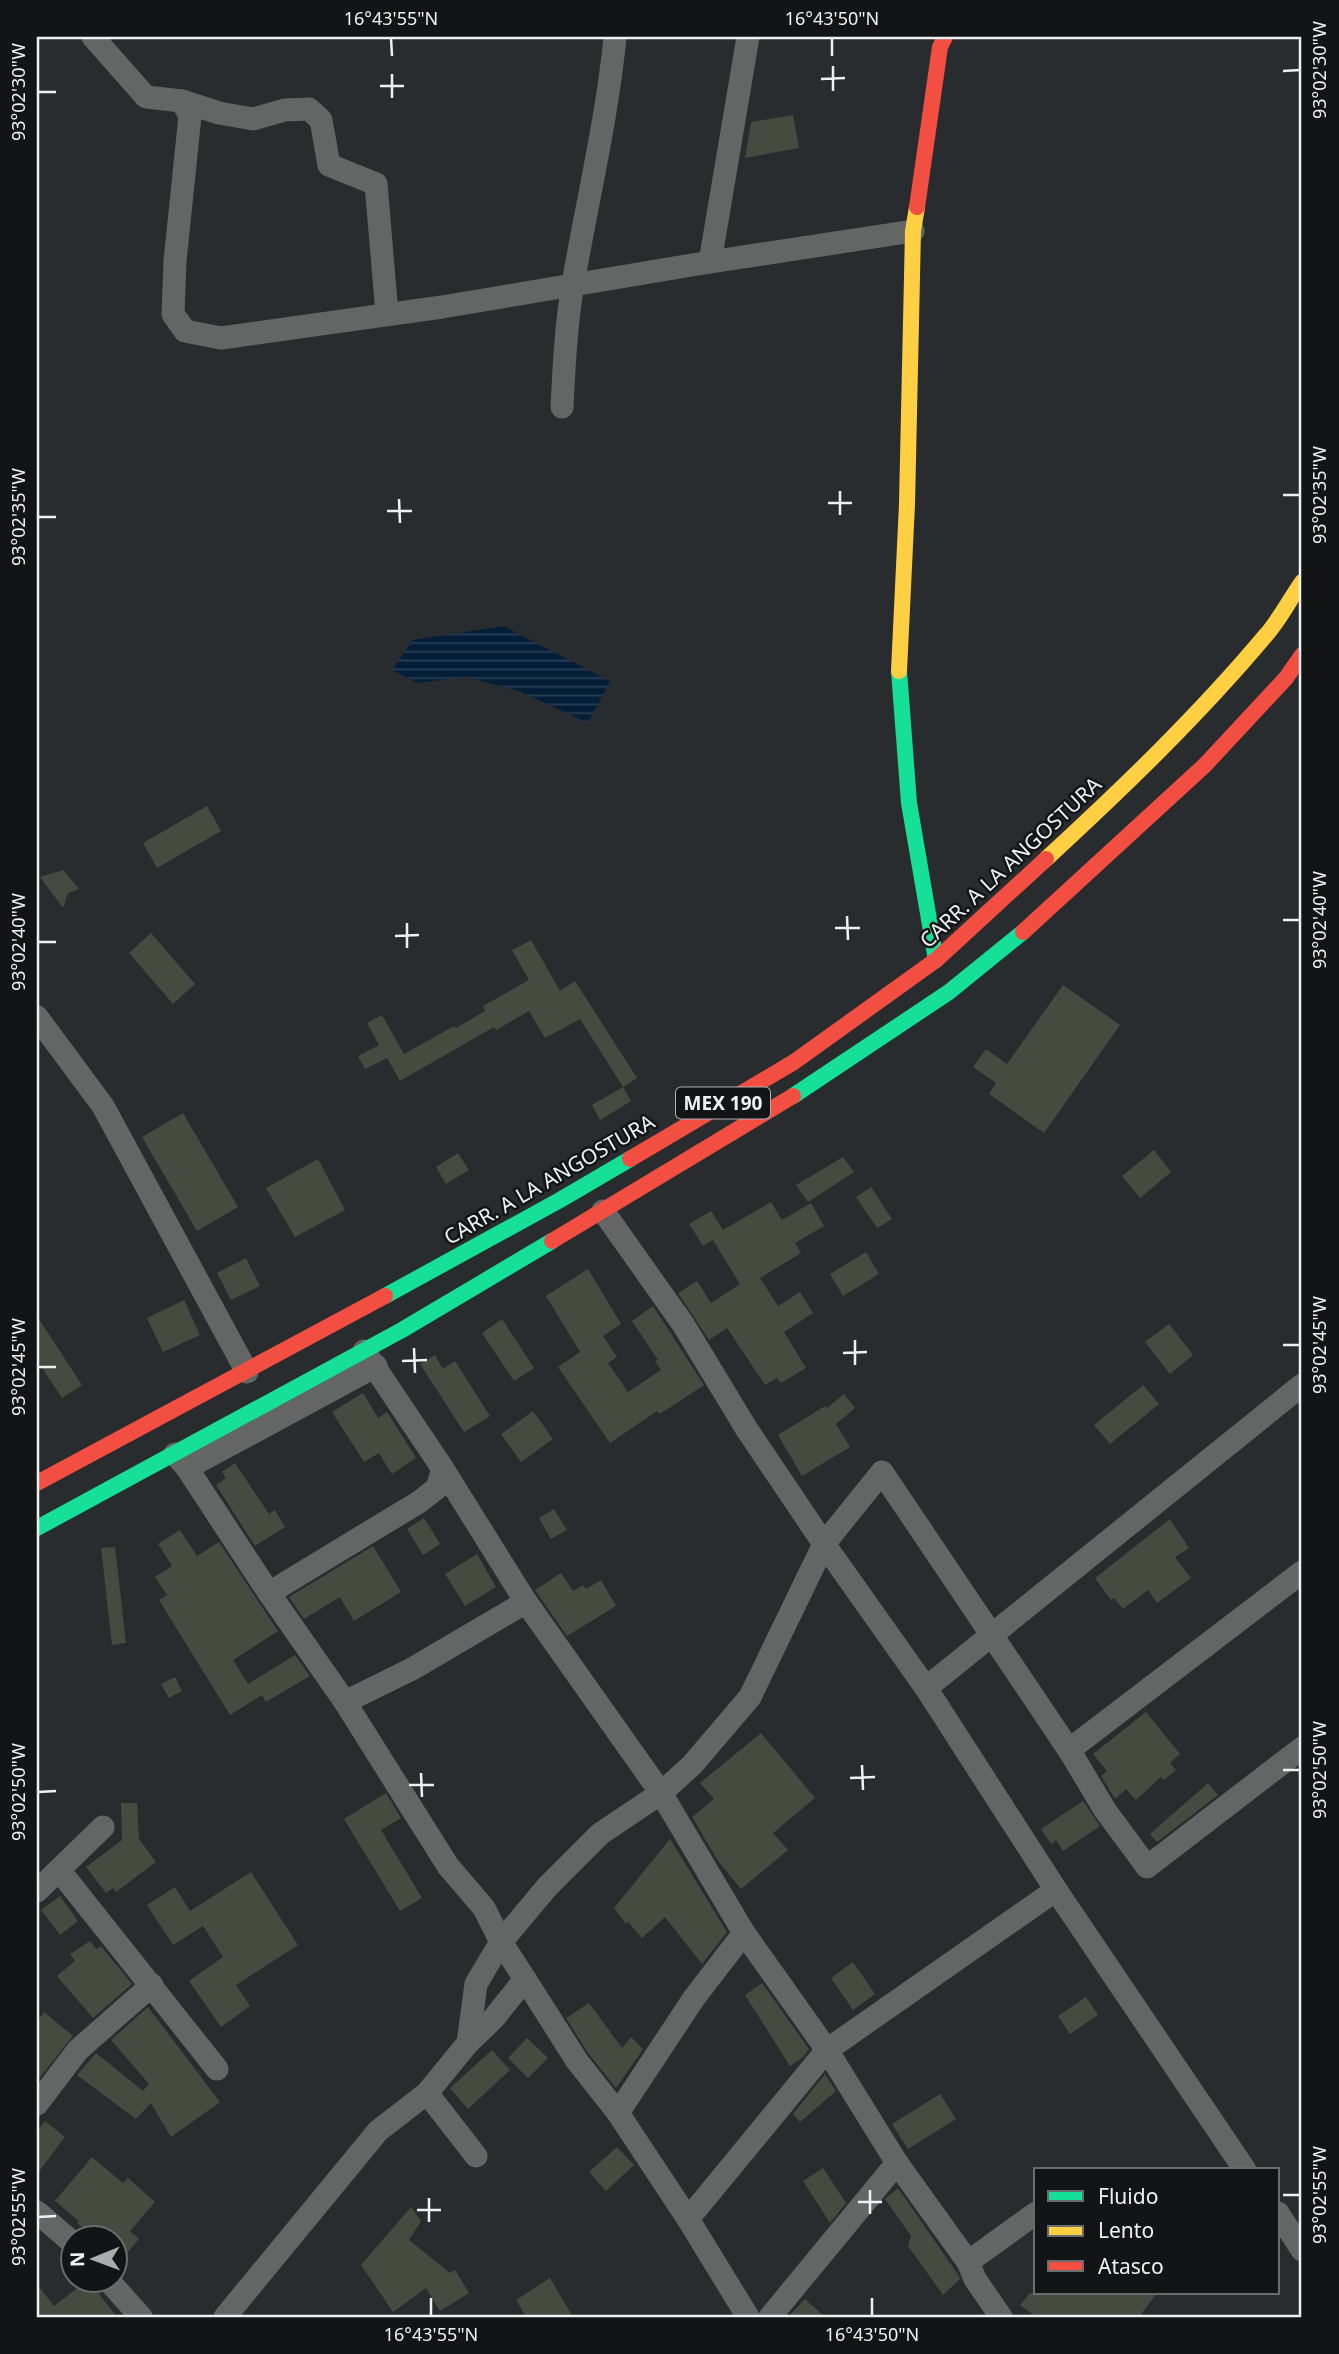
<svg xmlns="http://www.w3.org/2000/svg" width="1339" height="2354" font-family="'Noto Sans',sans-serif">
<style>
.water{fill:url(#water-rules)}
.building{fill:#464a3f}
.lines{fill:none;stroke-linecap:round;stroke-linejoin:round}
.street{stroke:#646565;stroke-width:23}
.fast{stroke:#16e098;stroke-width:16}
.slow{stroke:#ffcf43;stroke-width:16}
.jam{stroke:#f24e42;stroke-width:16}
.ticks{fill:none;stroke:#eff2f5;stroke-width:2.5}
.labels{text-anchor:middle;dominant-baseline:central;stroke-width:5;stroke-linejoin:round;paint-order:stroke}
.shield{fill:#121416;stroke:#adafb2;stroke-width:2}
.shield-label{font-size:19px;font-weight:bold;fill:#eff2f5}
.street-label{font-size:21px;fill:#eff2f5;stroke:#121416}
.neatline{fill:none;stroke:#eff2f5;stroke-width:2.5}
.ticks-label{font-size:18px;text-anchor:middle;fill:#eff2f5}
</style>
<defs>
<pattern id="water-rules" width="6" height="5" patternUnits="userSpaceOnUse" patternTransform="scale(1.75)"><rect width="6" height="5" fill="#041e37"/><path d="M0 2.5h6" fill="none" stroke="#293f55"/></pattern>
</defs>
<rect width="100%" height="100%" fill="#292c2e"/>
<path class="water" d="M503 626 610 681 588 723 519 691 466 677 417 683 392 670 413 640Z"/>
<g class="building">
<path d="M793 115 799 148 745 158 751 122Z"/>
<path d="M207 806 221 831 157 868 143 843Z"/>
<path d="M63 870 79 889 68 893 63 908 40 877Z"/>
<path d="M151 933 195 984 173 1004 129 953Z"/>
<path d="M531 940 560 991 575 981 637 1078 623 1087 580 1019 545 1038 529 1011 496 1030 494 1027 400 1081 387 1058 365 1069 358 1056 379 1045 367 1023 382 1015 404 1054 454 1026 456 1028 485 1011 483 1006 529 980 512 950Z"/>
<path d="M1063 985 1120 1025 1044 1133 989 1094 996 1083 973 1067 986 1049 1007 1064Z"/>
<path d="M623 1087 631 1101 600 1120 592 1105Z"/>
<path d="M183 1113 238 1207 197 1231 142 1137Z"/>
<path d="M1154 1150 1171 1172 1140 1198 1122 1176Z"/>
<path d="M458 1153 469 1170 446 1184 436 1167Z"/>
<path d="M843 1157 854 1172 808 1202 796 1185Z"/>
<path d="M318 1159 345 1210 295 1237 266 1188Z"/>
<path d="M871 1187 892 1219 877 1228 856 1197Z"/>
<path d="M771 1202 782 1220 811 1203 824 1226 795 1243 801 1253 760 1278 778 1306 800 1292 813 1313 784 1332 806 1368 781 1383 777 1378 765 1385 727 1328 709 1340 678 1293 697 1281 711 1303 740 1284 713 1240 703 1246 689 1224 711 1211 723 1230Z"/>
<path d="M866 1252 879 1274 843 1296 830 1274Z"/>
<path d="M246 1258 260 1286 231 1300 217 1273Z"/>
<path d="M588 1269 621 1324 603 1336 617 1357 608 1363 628 1392 661 1370 655 1361 658 1360 632 1321 653 1306 704 1385 660 1414 657 1411 610 1443 558 1367 580 1352 546 1296Z"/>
<path d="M184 1300 200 1335 163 1352 147 1318Z"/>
<path d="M37 1316 82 1385 62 1398 37 1360Z"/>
<path d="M502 1319 534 1368 514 1381 482 1333Z"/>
<path d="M1169 1324 1193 1355 1170 1374 1145 1342Z"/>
<path d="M435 1355 443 1369 455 1361 490 1416 464 1432 420 1364Z"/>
<path d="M1143 1385 1159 1404 1110 1444 1094 1425Z"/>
<path d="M363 1393 378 1418 387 1412 416 1458 392 1474 379 1453 364 1462 332 1412Z"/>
<path d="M844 1394 855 1408 836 1424 850 1447 802 1476 778 1435 825 1406 827 1408Z"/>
<path d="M533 1411 553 1439 521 1462 501 1434Z"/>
<path d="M235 1463 269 1514 275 1510 285 1527 255 1546 216 1485 226 1478 222 1472Z"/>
<path d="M554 1509 567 1530 551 1539 539 1518Z"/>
<path d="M424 1518 440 1544 423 1555 407 1529Z"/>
<path d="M1170 1519 1189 1548 1175 1557 1191 1578 1157 1603 1148 1590 1123 1609 1114 1598 1111 1600 1095 1578Z"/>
<path d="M180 1530 197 1556 219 1542 278 1631 233 1660 248 1684 295 1655 310 1676 266 1702 262 1695 230 1715 159 1600 167 1595 155 1577 172 1566 158 1544Z"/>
<path d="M373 1546 401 1592 354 1621 340 1597 304 1619 289 1597Z"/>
<path d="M115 1547 126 1643 112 1645 101 1548Z"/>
<path d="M477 1554 496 1587 465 1606 445 1574Z"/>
<path d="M561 1573 573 1591 583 1585 586 1589 601 1580 616 1606 567 1636 535 1590Z"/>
<path d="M175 1677 182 1691 169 1698 161 1684Z"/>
<path d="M1146 1712 1180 1754 1170 1763 1176 1770 1164 1780 1161 1777 1136 1800 1126 1789 1115 1799 1101 1776 1107 1771 1093 1754Z"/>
<path d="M761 1733 815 1798 773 1833 788 1850 741 1889 718 1861 692 1817 714 1799 700 1783Z"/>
<path d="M1208 1783 1218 1795 1157 1842 1150 1834Z"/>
<path d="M386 1793 401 1818 381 1830 422 1898 400 1911 344 1819Z"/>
<path d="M1083 1801 1100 1826 1063 1851 1056 1840 1051 1844 1041 1829Z"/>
<path d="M121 1803H137L139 1839 156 1862 116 1892 113 1888 106 1893 86 1867 122 1840Z"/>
<path d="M670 1839 727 1932 702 1964 665 1917 642 1938 628 1922 626 1924 614 1908Z"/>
<path d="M251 1872 298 1945 236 1985 250 2006 221 2027 189 1981 223 1957 203 1926 173 1945 147 1905 175 1887 190 1911Z"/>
<path d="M60 1896 78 1921 60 1935 41 1910Z"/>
<path d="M90 1941 96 1949 101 1946 132 1984 93 2018 57 1976 75 1961 70 1954Z"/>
<path d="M853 1962 875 1994 853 2010 831 1978Z"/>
<path d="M762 1983 809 2049 803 2057 790 2066 745 1995Z"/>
<path d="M1086 1997 1098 2015 1070 2034 1058 2016Z"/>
<path d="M589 2003 622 2048 631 2037 643 2049 616 2088 588 2053 566 2018Z"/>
<path d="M148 2007 220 2102 171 2137 151 2103 136 2119 77 2075 96 2053 143 2091 149 2084 111 2040Z"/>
<path d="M44 2012 73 2036 37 2081V2022Z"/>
<path d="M527 2038 548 2058 528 2078 508 2058Z"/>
<path d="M492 2050 510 2070 468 2109 450 2088Z"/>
<path d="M825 2074 836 2091 800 2122 793 2114Z"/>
<path d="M940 2094 956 2119 908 2149 892 2124Z"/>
<path d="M45 2121 65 2137 37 2174V2132Z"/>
<path d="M617 2147 634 2165 606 2191 589 2172Z"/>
<path d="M92 2157 123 2183 128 2178 155 2202 130 2231 139 2239 116 2266V2238H95L77 2223 79 2221 55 2201Z"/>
<path d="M823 2168 846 2203 830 2223 803 2181Z"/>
<path d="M898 2188 959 2276 960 2279 943 2295 908 2246 911 2236 885 2199Z"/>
<path d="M411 2207 421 2221 409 2240 450 2273 455 2270 469 2293 440 2311 426 2288 393 2312 361 2265Z"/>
<path d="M550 2278 573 2317H526L516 2300Z"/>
<path d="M88 2280 117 2317H37V2284L54 2306Z"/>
<path d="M1030 2293H1157L1139 2317H1036L1020 2305Z"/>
<path d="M805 2299 825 2317H788Z"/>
</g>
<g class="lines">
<g class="street">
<path d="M93 37 146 97 182 101 219 113 253 119 285 110 309 109 321 120 329 165 376 184 387 314"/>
<path d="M182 101 190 116 175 261 173 314 185 331 221 338 442 307 710 262 913 231"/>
<path d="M710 262 748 37"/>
<path d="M562 407C564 366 566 325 573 284 587 202 607 120 615 37"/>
<path d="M37 1017 103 1106 247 1372"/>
<path d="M603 1211 683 1324 746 1428 824 1544 926 1688 1056 1890 1245 2170"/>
<path d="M364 1351 443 1469 526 1602 661 1793 744 1933 827 2050 897 2163 968 2262 975 2279 1001 2317"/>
<path d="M175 1454 187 1468 269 1593 345 1702 448 1866 484 1908 501 1942 525 1979 577 2061 618 2113 688 2219 748 2317"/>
<path d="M187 1468 376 1366"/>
<path d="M269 1593 419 1502 437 1488 443 1469"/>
<path d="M926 1688 1302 1385"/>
<path d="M345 1702 412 1669 526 1602"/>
<path d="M1069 1750 1302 1572"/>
<path d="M59 1870 217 2069"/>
<path d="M37 1891 103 1827"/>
<path d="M468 2043 494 2018 525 1979"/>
<path d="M427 2093 476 2156"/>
<path d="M37 2104 78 2050 152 1985"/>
<path d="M618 2113 694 1998 744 1933"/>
<path d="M37 2212 74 2244"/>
<path d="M1278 2213 1302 2250"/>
<path d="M688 2219 827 2050 1056 1890"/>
<path d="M968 2262 1036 2213"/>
<path d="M108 2280 141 2317"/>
<path d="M225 2317 378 2131 427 2093 468 2043 476 1984 501 1942 547 1887 600 1834 661 1793 692 1765 750 1697 824 1544 882 1472 1069 1750 1105 1810 1147 1867 1302 1748"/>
<path d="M770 2317 897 2163"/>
</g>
<g class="fast">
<path d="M899 671 909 803 936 960"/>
<path d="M793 1096 949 992 1023 932"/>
<path d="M385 1296 560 1200 630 1159"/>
<path d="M37 1528 402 1330 552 1241"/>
</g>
<g class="slow">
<path d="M899 671 907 504 913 231 917 207"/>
<path d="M1046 859C1123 788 1199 715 1266 635 1280 619 1290 599 1302 582"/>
</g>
<g class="jam">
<path d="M917 207 940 47 945 37"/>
<path d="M1023 932 1205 765 1286 678 1302 655"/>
<path d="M630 1159 794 1062 936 960 1046 859"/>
<path d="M552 1241 793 1096"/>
<path d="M37 1483 385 1296"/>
</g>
</g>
<path class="ticks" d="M391 38 392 56M832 38V56M833 66V91M1283 71 1300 70M392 74V98M821 79 845 78M380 86H404M38 92H56M840 491V515M1283 495H1300M399 499 400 523M828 503H852M387 511H412M38 517H56M847 916 848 940M1283 920H1300M407 923V948M835 928H860M395 936 419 935M38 942H56M855 1340V1365M1283 1345H1300M414 1348 415 1373M843 1353 867 1352M402 1361 427 1360M38 1367H56M862 1765 863 1790M1283 1770H1300M421 1773 422 1797M850 1778 875 1777M409 1785H434M38 1792 56 1791M870 2190V2214M1283 2195H1300M429 2198V2222M858 2202H882M417 2210H441M38 2217 56 2216M431 2298V2316M872 2298V2316"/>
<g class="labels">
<rect class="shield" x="676" y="1087.5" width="94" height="31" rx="5"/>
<g class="shield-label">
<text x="723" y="1103">MEX 190</text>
</g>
<g class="street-label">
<text transform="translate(1010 862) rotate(-43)">CARR. A LA ANGOSTURA</text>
<text transform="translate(549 1179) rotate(-30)">CARR. A LA ANGOSTURA</text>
</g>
</g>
<rect width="1339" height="2354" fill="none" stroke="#121416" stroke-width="77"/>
<rect x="1034" y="2168" width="245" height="126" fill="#121416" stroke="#6a6d6f" stroke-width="2"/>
<rect x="1048" y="2191" width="35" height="10" fill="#16e098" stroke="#6a6d6f" stroke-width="2"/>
<text x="1098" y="2204" font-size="21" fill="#eff2f5">Fluido</text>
<rect x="1048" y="2226" width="35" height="10" fill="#ffcf43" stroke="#6a6d6f" stroke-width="2"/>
<text x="1098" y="2238" font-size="21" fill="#eff2f5">Lento</text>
<rect x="1048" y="2261" width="35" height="10" fill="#f24e42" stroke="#6a6d6f" stroke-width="2"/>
<text x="1098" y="2274" font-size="21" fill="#eff2f5">Atasco</text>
<g transform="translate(94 2259) rotate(269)"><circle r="33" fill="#121416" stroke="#6a6d6f" stroke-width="2"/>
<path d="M0-5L12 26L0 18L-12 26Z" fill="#aaadaf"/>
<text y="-10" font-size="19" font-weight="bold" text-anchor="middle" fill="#eff2f5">N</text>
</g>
<rect x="38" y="38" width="1262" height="2278" class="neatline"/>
<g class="ticks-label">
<text x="391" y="25">16°43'55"N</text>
<text x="832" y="25">16°43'50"N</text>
<text transform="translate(1320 70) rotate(-90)" y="6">93°02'30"W</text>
<text transform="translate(19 92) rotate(-90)" y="6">93°02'30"W</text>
<text transform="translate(1320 495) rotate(-90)" y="6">93°02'35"W</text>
<text transform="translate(19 517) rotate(-90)" y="6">93°02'35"W</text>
<text transform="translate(1320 920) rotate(-90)" y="6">93°02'40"W</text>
<text transform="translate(19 942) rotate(-90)" y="6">93°02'40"W</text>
<text transform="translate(1320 1345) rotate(-90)" y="6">93°02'45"W</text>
<text transform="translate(19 1367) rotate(-90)" y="6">93°02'45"W</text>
<text transform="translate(1320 1770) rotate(-90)" y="6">93°02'50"W</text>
<text transform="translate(19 1792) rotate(-90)" y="6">93°02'50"W</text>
<text transform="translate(1320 2195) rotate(-90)" y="6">93°02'55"W</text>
<text transform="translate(19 2217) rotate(-90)" y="6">93°02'55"W</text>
<text x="431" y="2341">16°43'55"N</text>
<text x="872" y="2341">16°43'50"N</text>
</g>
</svg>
